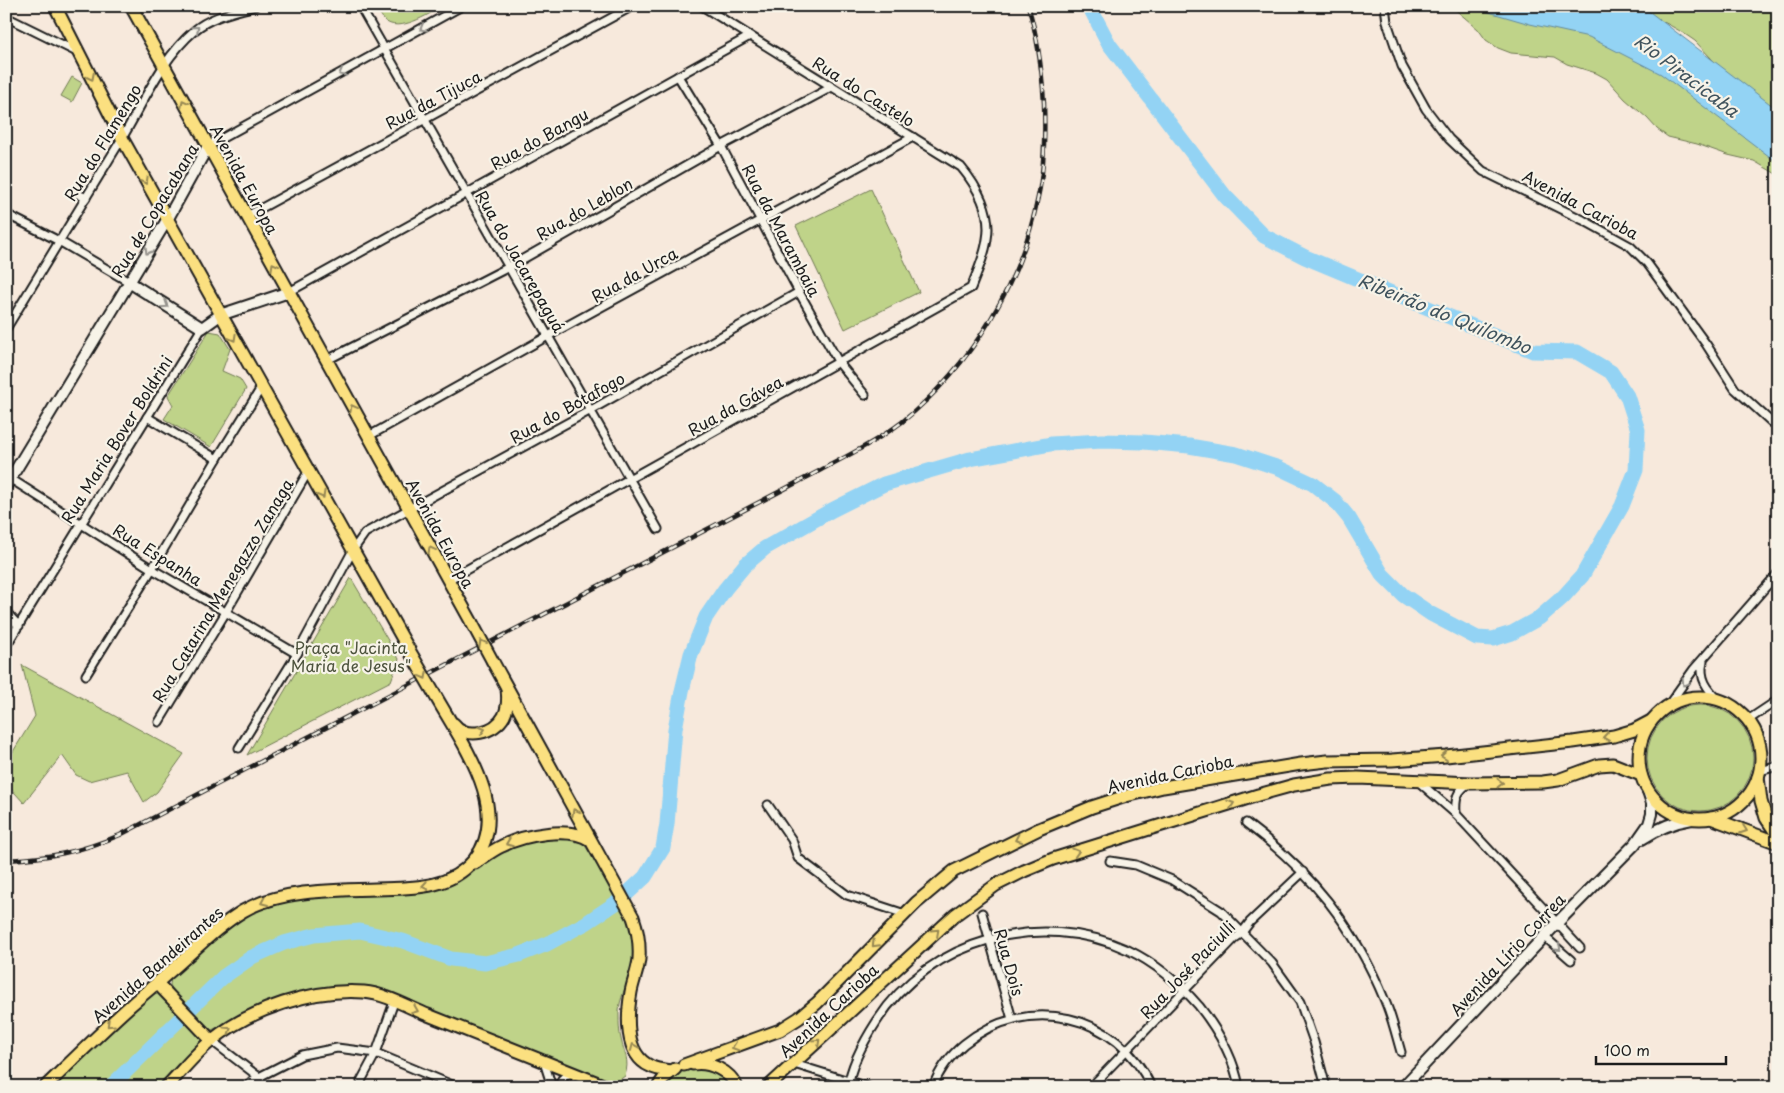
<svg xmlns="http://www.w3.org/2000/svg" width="1784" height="1093" font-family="'Playpen Sans',sans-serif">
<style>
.green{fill:#bfd389;stroke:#6e7852}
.water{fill:#93d3f4;stroke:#638a9e}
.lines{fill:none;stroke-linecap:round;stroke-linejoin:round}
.river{stroke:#93d3f4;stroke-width:15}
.street-casing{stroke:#1c1c1c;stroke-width:11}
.secondary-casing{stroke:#1c1c1c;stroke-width:14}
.primary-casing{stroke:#1c1c1c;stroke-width:15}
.street{stroke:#f7f3e8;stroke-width:7}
.secondary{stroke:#f7f3e8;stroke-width:10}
.primary{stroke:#fbe080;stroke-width:11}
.rail-casing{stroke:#1c1c1c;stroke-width:4.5}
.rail{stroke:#f7f3e8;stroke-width:2.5;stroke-dasharray:8;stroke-linecap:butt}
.primary-bridge-casing{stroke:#1c1c1c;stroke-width:15;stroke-linecap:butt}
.primary-bridge{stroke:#fbe080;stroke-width:11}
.oneway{stroke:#94928c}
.oneway2{stroke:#978853}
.labels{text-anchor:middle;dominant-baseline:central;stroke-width:4.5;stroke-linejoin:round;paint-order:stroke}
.street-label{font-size:16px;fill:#1c1c1c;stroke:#f7f3e8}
.park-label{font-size:16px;fill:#4d533d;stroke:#f7f3e8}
.water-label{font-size:18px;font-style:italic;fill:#40535d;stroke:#f7f3e8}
</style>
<rect width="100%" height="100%" fill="#f7e9dc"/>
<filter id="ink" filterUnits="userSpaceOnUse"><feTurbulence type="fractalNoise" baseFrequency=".02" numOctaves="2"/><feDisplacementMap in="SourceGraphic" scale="10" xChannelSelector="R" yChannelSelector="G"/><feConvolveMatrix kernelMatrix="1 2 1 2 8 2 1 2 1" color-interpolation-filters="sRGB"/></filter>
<g filter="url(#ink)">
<g class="green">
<path d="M376 6H443C429 14 398 34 384 20 381 16 378 10 376 6Z"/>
<path d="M1451 6H1498L1605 30 1778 158V175L1754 161 1728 155 1697 144 1668 137 1657 129 1647 118 1625 99 1607 79 1596 73 1567 64 1555 57 1511 53 1498 48 1486 40 1478 29Z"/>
<path d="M1625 6H1778V124L1758 108 1695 41C1674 26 1650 14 1625 6Z"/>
<path d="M72 77 82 83 72 102 61 96Z"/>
<path d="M871 189 919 292 845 329 796 226Z"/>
<path d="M209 331 220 333 230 349 222 371 240 379 246 389 211 447 164 419 173 405 168 396Z"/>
<path d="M351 578 399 659 391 681 247 755Z"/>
<path d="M22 665 184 754 157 792 144 802 127 771 89 781 76 775 62 755 24 803 6 783V763L35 716Z"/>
<circle cx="1700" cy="758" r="53"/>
<path d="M556 837H573L584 844C597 864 635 924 634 946 634 956 632 969 628 980 624 992 618 1003 619 1016 619 1023 619 1032 621 1039 624 1054 630 1059 625 1076L616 1082 609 1081 573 1067 404 999 313 990 288 996 266 1003 212 1030 206 1027 175 994 170 985 171 978 210 942 246 916 275 903 321 897 423 892 451 885 477 866 513 847 535 841Z"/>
<path d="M155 991 162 993 201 1036V1043L158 1087H53L133 1010Z"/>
<path d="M691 1068C709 1068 721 1072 732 1087H663C671 1076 679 1072 691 1068Z"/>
</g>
<path class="water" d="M1479 6H1642L1778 110V163L1661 74 1589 37 1530 24 1482 10Z"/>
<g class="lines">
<path class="river" d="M110 1087 223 977 252 957 284 943 314 935 360 931 403 941 451 959 485 963 519 955 547 944 586 923 619 901 645 877 663 848 667 824 675 729 682 691 691 654 706 617 725 589 745 565 765 548 832 510 884 484 970 459 1051 444 1102 441 1144 442 1189 446 1236 454 1279 468 1313 484 1335 501 1349 518 1382 574 1403 595 1431 614 1477 638 1493 639 1512 633 1539 618 1563 597 1582 576 1622 506 1636 470 1638 430 1627 396 1611 372 1577 352 1533 351 1360 280 1305 257 1264 236 1225 196 1109 44 1089 6"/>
<g class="street-casing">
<g id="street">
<path d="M360 6 658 529"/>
<path d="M1385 6 1387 22 1402 66 1426 109 1449 139 1483 171 1583 220 1630 246 1647 263 1706 344 1735 389 1778 428"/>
<path d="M6 17 79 53"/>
<path d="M678 76 721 146 799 292 839 363 865 395"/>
<path d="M208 146 462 6"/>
<path d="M76 193 86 198"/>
<path d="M6 214 59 241 129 282"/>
<path d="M247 216 633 6"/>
<path d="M289 292 750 36"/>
<path d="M6 329C44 266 83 203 121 140 144 102 161 59 195 30 211 16 235 12 255 6"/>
<path d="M327 360 509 267 721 146 832 87"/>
<path d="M147 417 217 459"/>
<path d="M369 436 548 336 913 137"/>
<path d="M11 479 152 569 297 654"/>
<path d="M448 580 971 288C977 272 985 256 987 239 992 213 977 186 961 167L702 6"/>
<path d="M6 612 19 626"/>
<path d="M6 646 202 328"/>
<path d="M1703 662C1699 678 1707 689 1719 700"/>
<path d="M86 675 152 569 217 459 261 388"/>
<path d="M1667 707 1694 669 1778 573"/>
<path d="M1748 720 1778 700"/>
<path d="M159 722 226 612 308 472"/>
<path d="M239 748 297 654 353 550 365 533 591 410 799 292"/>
<path d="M1760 771 1778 766"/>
<path d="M1419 782 1456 814 1580 948"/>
<path d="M768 805 792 840 798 858 847 895 905 914"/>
<path d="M1456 814C1455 799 1456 791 1470 783"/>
<path d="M1246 823C1311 872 1354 925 1385 1001 1392 1017 1396 1035 1401 1052"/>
<path d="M1110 861 1136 865 1172 880 1221 911 1272 963 1300 1002 1314 1042 1326 1087"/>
<path d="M982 913 1012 1019"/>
<path d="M1545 937 1571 960"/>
<path d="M212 1041 259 1077 262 1087"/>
<path d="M544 1062 552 1087"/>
<path d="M794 1064 868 1087"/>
<path d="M246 1087 253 1080 302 1055 337 1048 376 1053 457 1087"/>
<path d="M363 1087 361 1081 376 1053 394 1002"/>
<path d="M559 1087 562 1079 571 1072"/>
<path d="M848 1087C851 1064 864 1041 877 1021 929 940 1040 909 1128 950 1155 963 1179 983 1199 1006 1217 1029 1234 1058 1239 1087"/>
<path d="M933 1087C939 1070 951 1055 964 1044 1026 993 1119 1013 1151 1087"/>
<path d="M1091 1087 1235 938 1241 934 1250 922 1303 872"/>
</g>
</g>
<g class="secondary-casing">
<g id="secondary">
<path d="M129 282 202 328 220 315 289 292"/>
<path d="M6 486 167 220 208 146"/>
<path d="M1642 839C1658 828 1673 822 1692 819"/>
<path d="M1403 1087 1557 923 1635 844 1649 824 1652 814V803L1647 788"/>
</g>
</g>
<g class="primary-casing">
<g id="primary">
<path d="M55 6 122 138 413 657"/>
<path d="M131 6 472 623"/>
<path d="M493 662 633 917C638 931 640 944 639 959 638 970 633 981 631 992 627 1015 624 1054 650 1066 657 1070 665 1070 672 1071"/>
<circle cx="1700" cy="758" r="61"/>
<path d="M454 724C466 740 495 733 504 716 508 708 508 697 507 689"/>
<path d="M1758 777 1761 801 1766 818 1778 836"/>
<path d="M1711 818 1778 843"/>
<path d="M475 863C484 857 493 850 502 846 524 835 569 826 590 840"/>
<path d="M157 983 212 1041"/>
<path d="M693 1064C709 1061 730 1071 737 1087"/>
<path d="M684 1065 780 1030 799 1018 817 1003 916 903 954 871 1039 829 1092 807 1126 796 1163 787 1301 764 1327 761 1392 760 1446 756 1573 742 1614 736 1634 730 1651 721"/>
<path d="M45 1087C73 1060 101 1032 130 1006 142 995 155 985 167 974 192 953 215 928 243 911 279 890 334 890 376 889 411 888 449 890 474 860 514 811 460 740 435 695"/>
<path d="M166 1087C181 1072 195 1054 211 1041 250 1009 314 988 364 992 386 994 408 1007 428 1015 488 1039 548 1063 608 1087"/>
<path d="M658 1087 664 1078 675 1069"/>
<path d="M768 1087 955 915 996 885 1024 871 1053 859 1258 795 1294 785 1331 779 1358 778 1471 783 1543 782 1558 780 1599 765 1613 764 1641 775"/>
</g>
</g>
<use href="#street" class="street"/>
<use href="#secondary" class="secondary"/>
<use href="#primary" class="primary"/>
<g class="rail-casing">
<path id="rail" d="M6 860C49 858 80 852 120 835L821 470C849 455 877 441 902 422 971 366 1021 284 1038 197 1045 166 1045 134 1044 103 1042 70 1038 37 1028 6"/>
</g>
<use href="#rail" class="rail"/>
<g class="primary-bridge-casing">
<g id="primary-bridge">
<path d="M472 623 493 662"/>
<path d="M413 657 435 695"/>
</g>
</g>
<use href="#primary-bridge" class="primary-bridge"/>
</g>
<defs><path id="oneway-chevron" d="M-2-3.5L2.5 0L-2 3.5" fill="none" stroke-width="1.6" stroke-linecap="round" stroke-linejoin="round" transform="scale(1.25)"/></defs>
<g class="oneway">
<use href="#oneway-chevron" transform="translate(423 28) rotate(151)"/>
<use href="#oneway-chevron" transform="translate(196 29) rotate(-40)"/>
<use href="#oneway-chevron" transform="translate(342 73) rotate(151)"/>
<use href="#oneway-chevron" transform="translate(148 251) rotate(122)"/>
<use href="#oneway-chevron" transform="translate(165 305) rotate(33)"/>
<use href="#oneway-chevron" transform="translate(1685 683) rotate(124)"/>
<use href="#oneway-chevron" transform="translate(1558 948) rotate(42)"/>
</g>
<g class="oneway2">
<use href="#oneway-chevron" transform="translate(91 77) rotate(63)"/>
<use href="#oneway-chevron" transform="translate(184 103) rotate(-119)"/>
<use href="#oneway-chevron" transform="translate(145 181) rotate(61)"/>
<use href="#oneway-chevron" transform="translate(274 266) rotate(-119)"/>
<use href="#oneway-chevron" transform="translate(233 338) rotate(61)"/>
<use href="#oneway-chevron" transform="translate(353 408) rotate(-119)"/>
<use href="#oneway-chevron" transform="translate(322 495) rotate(61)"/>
<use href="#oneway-chevron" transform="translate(431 550) rotate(-119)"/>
<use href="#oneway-chevron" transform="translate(482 643) rotate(-119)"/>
<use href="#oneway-chevron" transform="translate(424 676) rotate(61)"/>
<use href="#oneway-chevron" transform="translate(482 730) rotate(-16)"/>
<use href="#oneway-chevron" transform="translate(1606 737) rotate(172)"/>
<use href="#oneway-chevron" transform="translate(1444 756) rotate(175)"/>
<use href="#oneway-chevron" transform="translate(1500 783)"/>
<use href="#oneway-chevron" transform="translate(1231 804) rotate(-19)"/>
<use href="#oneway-chevron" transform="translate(575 812) rotate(-118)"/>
<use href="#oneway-chevron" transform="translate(1744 830) rotate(20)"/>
<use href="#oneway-chevron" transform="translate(1018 839) rotate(155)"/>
<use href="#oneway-chevron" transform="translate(509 843) rotate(159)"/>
<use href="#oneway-chevron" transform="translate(1076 852) rotate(-17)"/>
<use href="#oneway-chevron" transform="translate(425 886) rotate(170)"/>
<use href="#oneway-chevron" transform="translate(264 902) rotate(156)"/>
<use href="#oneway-chevron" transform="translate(936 932) rotate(-43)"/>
<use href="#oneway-chevron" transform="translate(875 944) rotate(135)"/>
<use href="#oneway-chevron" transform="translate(415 1010) rotate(22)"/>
<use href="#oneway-chevron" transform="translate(110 1024) rotate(136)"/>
<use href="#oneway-chevron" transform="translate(228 1030) rotate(-32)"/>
<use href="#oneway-chevron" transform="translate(817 1042) rotate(-43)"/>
<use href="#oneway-chevron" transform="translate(634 1047) rotate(-112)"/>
<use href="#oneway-chevron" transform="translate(735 1047) rotate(161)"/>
</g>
</g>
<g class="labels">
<g class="street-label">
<text transform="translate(864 91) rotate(32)">Rua do Castelo</text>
<text transform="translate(433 99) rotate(-28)">Rua da Tijuca</text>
<text transform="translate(539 138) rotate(-29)">Rua do Bangu</text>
<text transform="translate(102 142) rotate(-59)">Rua do Flamengo</text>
<text transform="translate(245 179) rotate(61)">Avenida Europa</text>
<text transform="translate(1581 204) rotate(28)">Avenida Carioba</text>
<text transform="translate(584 208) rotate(-30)">Rua do Leblon</text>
<text transform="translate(154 210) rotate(-59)">Rua de Copacabana</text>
<text transform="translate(782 230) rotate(62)">Rua da Marambaia</text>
<text transform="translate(521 261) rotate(60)">Rua do Jacarepaguá</text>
<text transform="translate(634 274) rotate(-29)">Rua da Urca</text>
<text transform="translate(735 405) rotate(-29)">Rua da Gávea</text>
<text transform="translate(567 407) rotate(-29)">Rua do Botafogo</text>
<text transform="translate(116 439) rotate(-58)">Rua Maria Bover Boldrini</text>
<text transform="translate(441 533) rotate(61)">Avenida Europa</text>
<text transform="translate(158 554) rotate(32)">Rua Espanha</text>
<text transform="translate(222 590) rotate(-59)">Rua Catarina Menegazzo Zanaga</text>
<text transform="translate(1170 773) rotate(-12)">Avenida Carioba</text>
<text transform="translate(1507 954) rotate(-47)">Avenida Lírio Correa</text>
<text transform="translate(1010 962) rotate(74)">Rua Dois</text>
<text transform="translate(157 964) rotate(-41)">Avenida Bandeirantes</text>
<text transform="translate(1187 969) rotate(-46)">Rua José Paciulli</text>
<text transform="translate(828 1010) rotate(-43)">Avenida Carioba</text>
</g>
<g class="park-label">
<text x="351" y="647">Praça "Jacinta<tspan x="351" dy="18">Maria de Jesus"</tspan></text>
</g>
<g class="water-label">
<text transform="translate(1687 75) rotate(37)">Rio Piracicaba</text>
<text transform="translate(1445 313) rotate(22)">Ribeirão do Quilombo</text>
</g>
</g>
<rect width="1784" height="1093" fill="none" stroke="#f7f3e8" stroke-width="25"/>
<rect x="12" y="12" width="1759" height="1068" fill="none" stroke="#1c1c1c" stroke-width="2" filter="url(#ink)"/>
<path d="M1596 1056v8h130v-8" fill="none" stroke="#1c1c1c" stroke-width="2.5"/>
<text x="1604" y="1056" font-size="15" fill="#1c1c1c" stroke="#f7f3e8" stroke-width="4" paint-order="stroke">100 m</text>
</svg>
